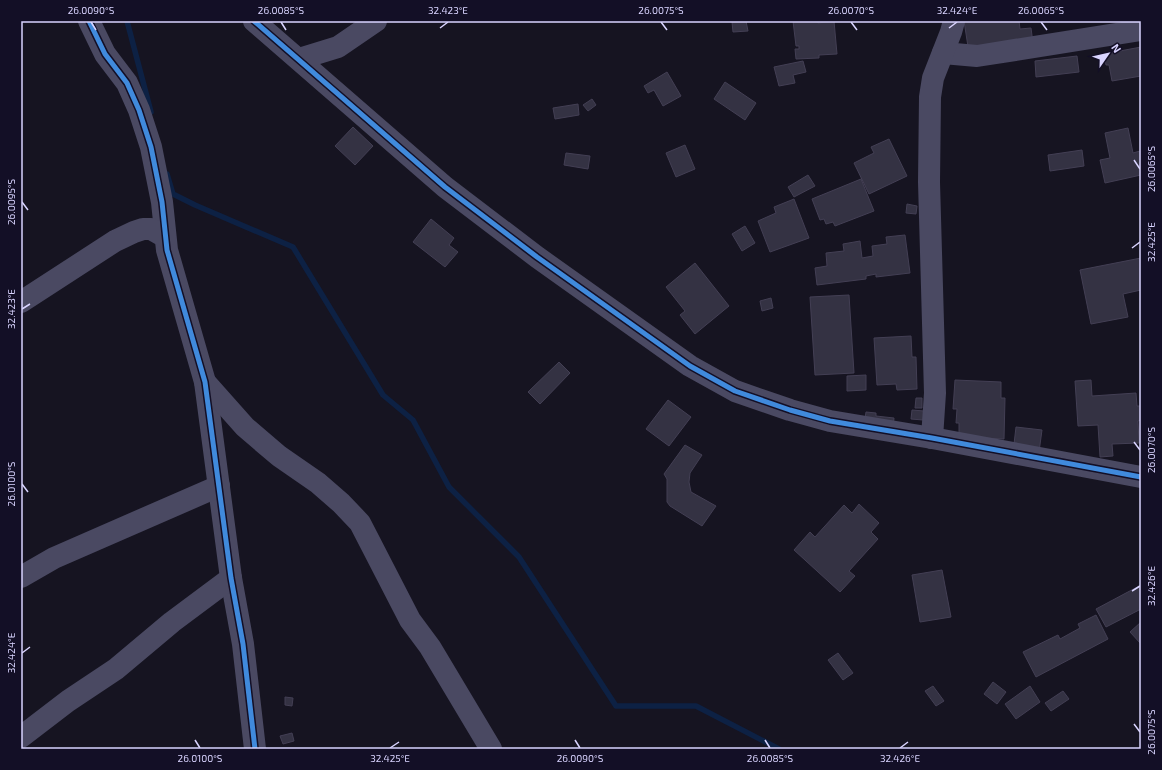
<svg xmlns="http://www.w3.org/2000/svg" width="1162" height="770" font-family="'Exo 2',sans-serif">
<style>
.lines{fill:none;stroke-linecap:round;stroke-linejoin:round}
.stream{stroke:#0d2144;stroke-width:5.5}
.building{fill:#343243;stroke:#433f54}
.minor{stroke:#4a4962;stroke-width:22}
.cycleway-casing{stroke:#130f26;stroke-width:8}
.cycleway{stroke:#408adc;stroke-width:5}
.ticks{fill:none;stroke:#d9d4ff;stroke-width:1.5}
.neatline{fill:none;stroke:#d9d4ff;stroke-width:1.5}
.ticks-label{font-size:10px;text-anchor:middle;fill:#d9d4ff}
</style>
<rect width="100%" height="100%" fill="#161421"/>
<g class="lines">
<g class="stream">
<path d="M127 21 151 112"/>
<path d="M167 174 173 194 195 205 293 247 383 395 413 420 449 487 519 557 616 706H696L779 749"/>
</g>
</g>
<g class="building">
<path d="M746 21 748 31 733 32 732 22Z"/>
<path d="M793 21H818V23L834 21 837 54 819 55V58L796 59 795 49H799V46H796Z"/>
<path d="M964 21H1019L1020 29 1031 28 1033 43 969 53Z"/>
<path d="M1141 47V76L1112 81 1109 65H1106L1104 54Z"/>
<path d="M1077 56 1079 72 1036 77 1035 61Z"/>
<path d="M803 61 806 72 793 75 795 83 779 86 774 67Z"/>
<path d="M667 72 681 96 663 106 654 90 648 93 644 86Z"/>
<path d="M725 82 756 103 745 120 714 99Z"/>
<path d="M592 99 596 105 588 111 583 105Z"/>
<path d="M578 104 579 115 555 119 553 108Z"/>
<path d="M353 127 373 146 355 165 335 146Z"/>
<path d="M1128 128 1133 153 1140 151 1141 175 1105 183 1100 160 1110 158 1105 133Z"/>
<path d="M889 139 907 176 869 194 854 163 874 153 871 147Z"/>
<path d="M685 145 695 169 676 177 666 153Z"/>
<path d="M1082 150 1084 166 1050 171 1048 155Z"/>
<path d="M566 153 590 156 588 169 564 165Z"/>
<path d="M808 175 815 186 794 197 788 187Z"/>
<path d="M861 179 874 211 835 226 833 222 826 224 824 219 820 220 812 199Z"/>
<path d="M794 199 809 238 770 252 758 221 776 213 774 207Z"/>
<path d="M907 204 917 206 916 214 906 213Z"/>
<path d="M431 219 454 238 449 245 458 252 445 267 413 242Z"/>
<path d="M745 226 755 243 742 251 732 234Z"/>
<path d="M905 235 910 273 876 277V274L866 276V279L817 285 815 268 827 266 826 253 844 251 843 244 860 241 862 258 873 256 872 246 887 244 886 237Z"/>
<path d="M1141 258V290L1123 294 1128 317 1091 324 1080 270Z"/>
<path d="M695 263 729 306 695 334 680 315 685 311 666 287Z"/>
<path d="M849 295 854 373 815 375 810 297Z"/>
<path d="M771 298 773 308 762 311 760 301Z"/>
<path d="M911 336 912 357H916L917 389 897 390 896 384 877 385 874 338Z"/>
<path d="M559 362 570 373 540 404 528 392Z"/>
<path d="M866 375V390L847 391V376Z"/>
<path d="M955 380 1001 382V398H1005L1004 439 959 437V423H956L957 409H953Z"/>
<path d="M1091 380 1092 396 1136 393 1137 406H1141V420L1138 421 1139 443 1112 444 1113 456 1100 457 1098 425 1078 426 1075 381Z"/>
<path d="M916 398H922V408H915Z"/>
<path d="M668 400 691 417 669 446 646 429Z"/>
<path d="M912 410 924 411 923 420 911 419Z"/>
<path d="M866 412 876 413V416L894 418 893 429 864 425Z"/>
<path d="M1016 427 1042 430 1039 452 1014 444Z"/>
<path d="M685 445 702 455 690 473 689 482 691 492 716 506 702 526 670 506 667 502V479L664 474Z"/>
<path d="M859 504 879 523 871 532 878 539 849 571 855 576 840 592 794 550 810 532 815 537 844 505 852 513Z"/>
<path d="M942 570 951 617 920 622 912 575Z"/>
<path d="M1141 585V609L1106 627 1096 609Z"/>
<path d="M1096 615 1108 639 1036 677 1023 652 1058 635 1060 639 1080 628 1078 624Z"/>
<path d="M1141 622V644L1130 632Z"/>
<path d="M838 653 853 673 843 680 828 660Z"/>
<path d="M993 682 1006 692 997 704 984 694Z"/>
<path d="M933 686 944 701 936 706 925 691Z"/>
<path d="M1030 686 1040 702 1016 719 1005 704Z"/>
<path d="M1063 691 1069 699 1051 711 1045 703Z"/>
<path d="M285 697 293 698 292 706 285 705Z"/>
<path d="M292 733 294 741 283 744 280 736Z"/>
</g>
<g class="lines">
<g class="minor">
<path d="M89 21 105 54 127 83 139 110 151 147 162 202 167 250 205 382 231 578 243 644 255 749"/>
<path d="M254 21 445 187 537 257 690 366 735 391 790 410 830 421 932 438 1141 477"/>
<path d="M943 53 977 56 1141 30"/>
<path d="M299 59 338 47 376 21"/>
<path d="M21 302 115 241 134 232 143 229H151L165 237"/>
<path d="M205 382 245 427 279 456 318 483 341 503 360 523 410 620 430 647 491 749"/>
<path d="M932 438 935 393 929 182 930 97 933 78 951 32 954 21"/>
<path d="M21 577 54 558 219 486"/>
<path d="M21 737 68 701 116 669 172 622 231 578"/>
</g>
<g class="cycleway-casing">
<g id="cycleway">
<path d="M89 21 105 54 127 83 139 110 151 147 162 202 167 250 205 382 231 578 243 644 255 749"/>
<path d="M254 21 445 187 537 257 690 366 735 391 790 410 830 421 932 438 1141 477"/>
</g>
</g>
<use href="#cycleway" class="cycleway"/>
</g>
<path class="ticks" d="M91 22 96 30M281 22 286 30M661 22 667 30M851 22 857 30M1041 22 1047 30M440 28 448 22M949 28 957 22M1134 160 1140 169M22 202 28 210M1132 248 1140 242M22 309 30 304M1134 442 1140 450M22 484 28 492M1132 591 1140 586M22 653 30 647M1134 724 1140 732M195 740 200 748M575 740 580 748M765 740 770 748M390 748 399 742M900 748 908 742"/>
<rect width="1162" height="770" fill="none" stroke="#130f26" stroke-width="44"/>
<g transform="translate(1108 54) rotate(56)" stroke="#130f26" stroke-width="3" paint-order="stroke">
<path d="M0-3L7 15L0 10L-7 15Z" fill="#d9d4ff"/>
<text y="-6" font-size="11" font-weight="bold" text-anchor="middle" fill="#d9d4ff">N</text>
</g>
<rect x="22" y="22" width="1118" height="726" class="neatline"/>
<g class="ticks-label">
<text x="91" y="14">26.0090°S</text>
<text x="281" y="14">26.0085°S</text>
<text x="448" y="14">32.423°E</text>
<text x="661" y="14">26.0075°S</text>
<text x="851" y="14">26.0070°S</text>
<text x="957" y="14">32.424°E</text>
<text x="1041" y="14">26.0065°S</text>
<text transform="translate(1151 169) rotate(-90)" y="4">26.0065°S</text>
<text transform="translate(11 202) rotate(-90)" y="4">26.0095°S</text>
<text transform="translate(1151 242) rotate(-90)" y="4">32.425°E</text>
<text transform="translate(11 309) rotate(-90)" y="4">32.423°E</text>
<text transform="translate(1151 450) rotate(-90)" y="4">26.0070°S</text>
<text transform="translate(11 484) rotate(-90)" y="4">26.0100°S</text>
<text transform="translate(1151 586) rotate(-90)" y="4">32.426°E</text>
<text transform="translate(11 653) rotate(-90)" y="4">32.424°E</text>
<text transform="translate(1151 732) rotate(-90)" y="4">26.0075°S</text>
<text x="200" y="762">26.0100°S</text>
<text x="390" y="762">32.425°E</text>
<text x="580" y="762">26.0090°S</text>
<text x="770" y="762">26.0085°S</text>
<text x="900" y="762">32.426°E</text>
</g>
</svg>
